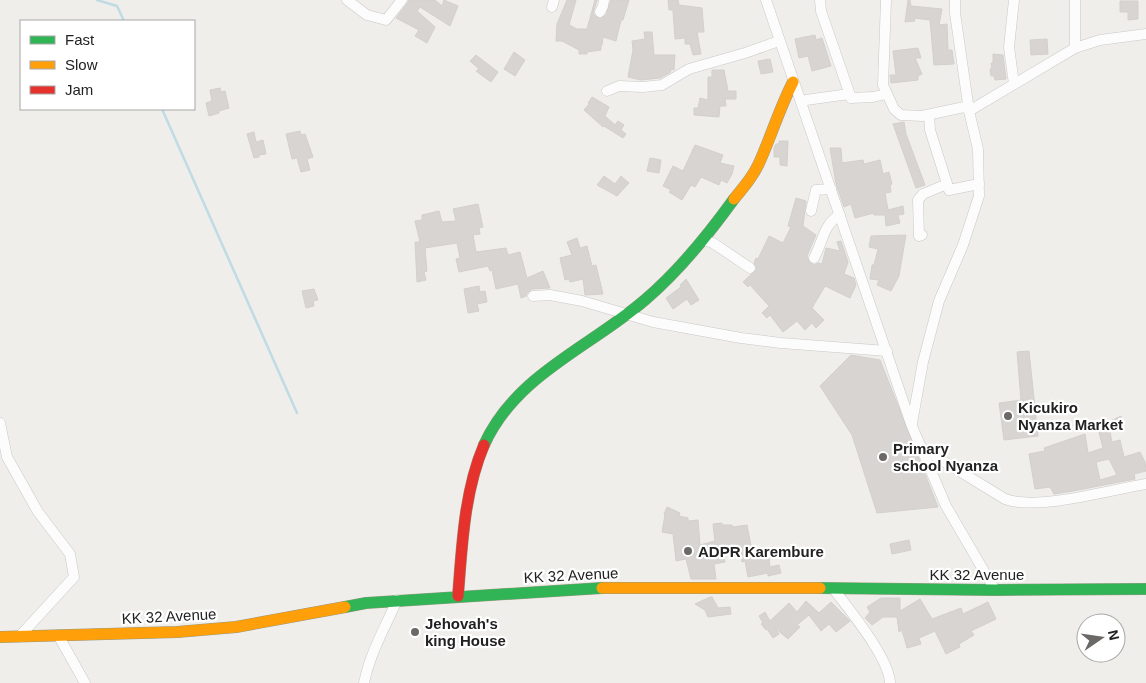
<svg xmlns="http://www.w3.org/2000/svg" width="1146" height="683" font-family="Arial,sans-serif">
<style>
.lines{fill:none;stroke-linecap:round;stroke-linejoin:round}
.stream{stroke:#bfdbe3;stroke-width:2.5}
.building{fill:#d7d4d2;stroke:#d3d0cc;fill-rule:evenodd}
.street-casing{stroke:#c9c8c7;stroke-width:11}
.fast-casing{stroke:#999a82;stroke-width:12}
.slow-casing{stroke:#999a82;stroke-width:12}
.jam-casing{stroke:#999a82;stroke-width:12}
.street{stroke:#fdfcfc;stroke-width:10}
.fast{stroke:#30b455;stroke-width:11}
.slow{stroke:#ff9f0a;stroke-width:11}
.jam{stroke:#e5322d;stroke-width:11}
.poi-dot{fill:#6a6968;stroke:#fff;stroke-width:2}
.labels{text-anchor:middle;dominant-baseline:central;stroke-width:4.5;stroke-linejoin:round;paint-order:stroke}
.poi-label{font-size:15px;font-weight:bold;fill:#222;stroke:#fff;text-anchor:start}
.street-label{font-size:15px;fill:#222;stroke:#fff}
</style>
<rect width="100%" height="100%" fill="#f0eeeb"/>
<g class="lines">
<g class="stream">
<path d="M97 0 117 6 124 21"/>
<path d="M162 109 297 413"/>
</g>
</g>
<g class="building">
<path d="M409 0H435L442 6 444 0 458 6 450 26 420 7 417 11 435 27 427 43 415 36 419 30 396 18 407 4Z"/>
<path d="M567 0H576L569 25 577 29H587L595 0H597L593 13 595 16 600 19 606 15 611 0H629L623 20H621L616 41 603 37 602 45H601V50L587 52V54H579V50L562 41H556L557 24Z"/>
<path d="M668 0H678L679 5 702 8 704 32H697L701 54 693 55 690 44H685V38L675 39 673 10H669Z"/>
<path d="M908 0H910L911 6 942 9 939 25 947 24 948 50H952L954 64 934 65 930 20 914 18 915 21 905 22Z"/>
<path d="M1120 1H1138V19L1128 20V12H1120Z"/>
<path d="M644 32H652L654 55H675L674 70 670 69 671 72 660 78 641 80 628 77 633 50 632 41 645 39Z"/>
<path d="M815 35 816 40 822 38 831 66 812 71 808 56 799 58 795 39Z"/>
<path d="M1047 39 1048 54 1031 55 1030 40Z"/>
<path d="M918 48 921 58H915L922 74 918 76V80L891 83 890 75H896L893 51Z"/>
<path d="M514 52 525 60 515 76 504 69Z"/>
<path d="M993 54 1003 55 1006 79 995 80 994 76H991L990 69 992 68 991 63H993Z"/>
<path d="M476 55 498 72 491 82 476 71 479 69 470 61Z"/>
<path d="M770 59 773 72 761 74 758 61Z"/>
<path d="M712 70H724L728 91H736V99H725L726 106H720L719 117 694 115V108H698L700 98 708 100V77H712Z"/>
<path d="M220 88 221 92 225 91 229 108 219 111V113L209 116 206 103 212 101 210 90Z"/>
<path d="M592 97 609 107 605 116 615 125 618 121 624 125 621 130 626 134 623 138 604 126 603 127 584 110 589 104 588 103Z"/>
<path d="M904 122 906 134 925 185 916 188 893 124Z"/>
<path d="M300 131 301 135 305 134 313 157 307 159 310 170 301 172 297 158 292 159 286 134Z"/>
<path d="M254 132 256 142 263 140 266 154 259 155V157L254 158 247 134Z"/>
<path d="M779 141H788L787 166 780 165V157H774V148L776 144H779Z"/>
<path d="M695 145 723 155 720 163 734 166 732 174 727 183 721 180 719 185 701 177 695 187 691 185 682 200 669 192 671 190 663 186 673 166 683 171Z"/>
<path d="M830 148H841L842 163 863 160 864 164 880 160 883 174 889 172 892 184 890 185 891 192 885 193 888 210 903 206 904 214 898 215 900 223 886 226 885 215H874V213L855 218 851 204 844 207 836 184Z"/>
<path d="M650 158 661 160 659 173 647 171Z"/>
<path d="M604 176 615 184 621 176 629 183 617 196 597 185Z"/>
<path d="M796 198 806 201 803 226 816 235 807 256 809 262 814 265 819 263 822 264 826 248 840 251 837 242 841 241 848 262 844 274 854 278 856 285 850 298 825 286 812 308 824 320 816 328 812 323 805 330 797 321 783 332 770 315 767 318 762 313 769 306 750 285 748 287 743 282 757 269 754 263 756 258 758 259 769 236 783 243 791 227 788 226Z"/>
<path d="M478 204 483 227 479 228 480 234 473 235 476 252 506 248 508 255 520 252 527 278 543 271 550 288 532 289 527 293 526 296 521 298 518 284 496 289 492 270 490 271 488 266 459 272 456 259 460 258 457 243 425 248 427 271 424 272 426 280 417 282 415 242H420L415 221 422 220V215L439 211 442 222 456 221 453 209Z"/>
<path d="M906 235 899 276 891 291 877 285 879 280 870 279 872 265H874L878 249 869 247 871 236Z"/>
<path d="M577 238 580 248 587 246 592 266 596 265 603 294 585 295 583 279 570 282 569 279 565 280 560 258 572 255 567 242Z"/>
<path d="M686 279 699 300 691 305 687 299 673 309 666 298 681 287 680 285Z"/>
<path d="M479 286 480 292 485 291 487 302 477 304 479 311 468 313 464 289Z"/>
<path d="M314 289 318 300 313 301 314 306 306 308 302 291Z"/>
<path d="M1029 351 1038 436 1004 440 999 403 1021 400 1017 352Z"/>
<path d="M851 355 880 360 938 507 877 513 852 435 820 386Z"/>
<path d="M1121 416 1123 425 1109 427 1112 442 1120 440 1124 457 1140 452 1145 462 1146 471 1134 474 1135 479 1073 491 1054 494 1050 487 1035 489 1029 454 1045 451 1044 448 1085 434 1088 453 1103 448 1098 429 1096 428ZM1109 459 1117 475 1100 480 1096 462Z"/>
<path d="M667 507 680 513 679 516 688 518V521L698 520 700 545 715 541 713 524 722 523V525H732L733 527 747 525 752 551 768 549 770 567 779 565 781 573 768 576V573L748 577 745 561 742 562 738 546 723 550 725 562 714 564 716 579H691L686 559 676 561 673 534 662 532 665 515 664 514Z"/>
<path d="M909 540 911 550 892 554 890 544Z"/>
<path d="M710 597H712L718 608 730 607 731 614 708 617 705 610 695 604Z"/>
<path d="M881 598H900V611L920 599 932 619 961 608 963 614 988 602 996 619 971 631 974 635 959 644 960 647 946 654 935 631 919 638 921 644 907 648 902 630 899 632 897 617H883L872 625 865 618 870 612 867 607Z"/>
<path d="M806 601 819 613 831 602 850 621 836 632 829 624 821 631 809 615 797 625 800 627 788 639 774 627 779 634 773 638 767 629 766 630 761 624 763 623 759 616 765 612 770 621 789 603 797 612Z"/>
</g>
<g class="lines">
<g class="street-casing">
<g id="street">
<path d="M347 0 367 15 386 20 402 0"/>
<path d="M766 0 911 424 946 506 995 590"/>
<path d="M820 0 821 11 851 98 873 97 886 94"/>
<path d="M886 0 883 85 894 109 901 115 922 116 969 106"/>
<path d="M1014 0 1009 47 1014 84"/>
<path d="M1075 0V48"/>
<path d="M552 7 554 0"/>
<path d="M600 12 603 6 604 0"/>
<path d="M607 91 619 86 643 87 662 85 689 69 745 53 779 41"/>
<path d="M806 100 849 94"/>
<path d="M969 111 1075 48 1100 40 1146 34"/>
<path d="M929 115 930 130 949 190 979 184"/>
<path d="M811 211 816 190 831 189"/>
<path d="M922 235 919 236 918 200 923 194 947 184"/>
<path d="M704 240 713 243 750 268"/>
<path d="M814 258C823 242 823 224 840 215"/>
<path d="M533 296 550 295 582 301 653 322 741 338 781 343 887 351"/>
<path d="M0 423 7 457 38 512 70 554 74 577 19 637"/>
<path d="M912 423 923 362 939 301 963 245 979 196 978 149 969 111 955 13V0"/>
<path d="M920 447 1005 499C1038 511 1109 490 1146 484"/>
<path d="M833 588C849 610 889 657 890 683"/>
<path d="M58 635 85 683"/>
<path d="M364 683C370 653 385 628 397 600"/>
</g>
</g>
<g class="fast-casing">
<g id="fast">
<path d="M484 445C516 374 591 347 646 299 680 270 708 235 734 199"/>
<path d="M820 588 995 590 1146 589"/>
<path d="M345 607 366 603 602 588"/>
</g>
</g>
<g class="slow-casing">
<g id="slow">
<path d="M734 199C744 187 754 175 760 161 772 134 780 107 793 82"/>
<path d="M602 588H820"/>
<path d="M0 637 177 632 236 627 345 607"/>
</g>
</g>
<g class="jam-casing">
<path id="jam" d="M458 596C462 546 464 492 484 445"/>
</g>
<use href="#street" class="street"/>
<use href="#fast" class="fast"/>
<use href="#slow" class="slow"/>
<use href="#jam" class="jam"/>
</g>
<g class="poi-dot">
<circle cx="1008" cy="416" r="5"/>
<circle cx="883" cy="457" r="5"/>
<circle cx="688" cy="551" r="5"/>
<circle cx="415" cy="632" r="5"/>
</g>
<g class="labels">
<g class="poi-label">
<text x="1018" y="407">Kicukiro<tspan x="1018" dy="17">Nyanza Market</tspan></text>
<text x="893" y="448">Primary<tspan x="893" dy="17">school Nyanza</tspan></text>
<text x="698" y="551">ADPR Karembure</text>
<text x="425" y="623">Jehovah's<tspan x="425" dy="17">king House</tspan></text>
</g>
<g class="street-label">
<text x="977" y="574">KK 32 Avenue</text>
<text transform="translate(571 575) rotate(-3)">KK 32 Avenue</text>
<text transform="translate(169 616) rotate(-3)">KK 32 Avenue</text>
</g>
</g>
<rect x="20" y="20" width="175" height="90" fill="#ffffff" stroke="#a7a7a7"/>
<rect x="30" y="36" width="25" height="8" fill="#30b455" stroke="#a7a7a7"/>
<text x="65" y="45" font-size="15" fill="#222222">Fast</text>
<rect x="30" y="61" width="25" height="8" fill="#ff9f0a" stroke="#a7a7a7"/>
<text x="65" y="70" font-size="15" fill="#222222">Slow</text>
<rect x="30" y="86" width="25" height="8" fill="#e5322d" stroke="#a7a7a7"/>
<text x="65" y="95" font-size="15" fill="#222222">Jam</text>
<g transform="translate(1101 638) rotate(77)"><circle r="24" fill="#ffffff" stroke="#a7a7a7"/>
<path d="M0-4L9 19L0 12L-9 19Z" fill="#6a6968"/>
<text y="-8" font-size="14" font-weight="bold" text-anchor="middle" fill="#222222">N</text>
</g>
</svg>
